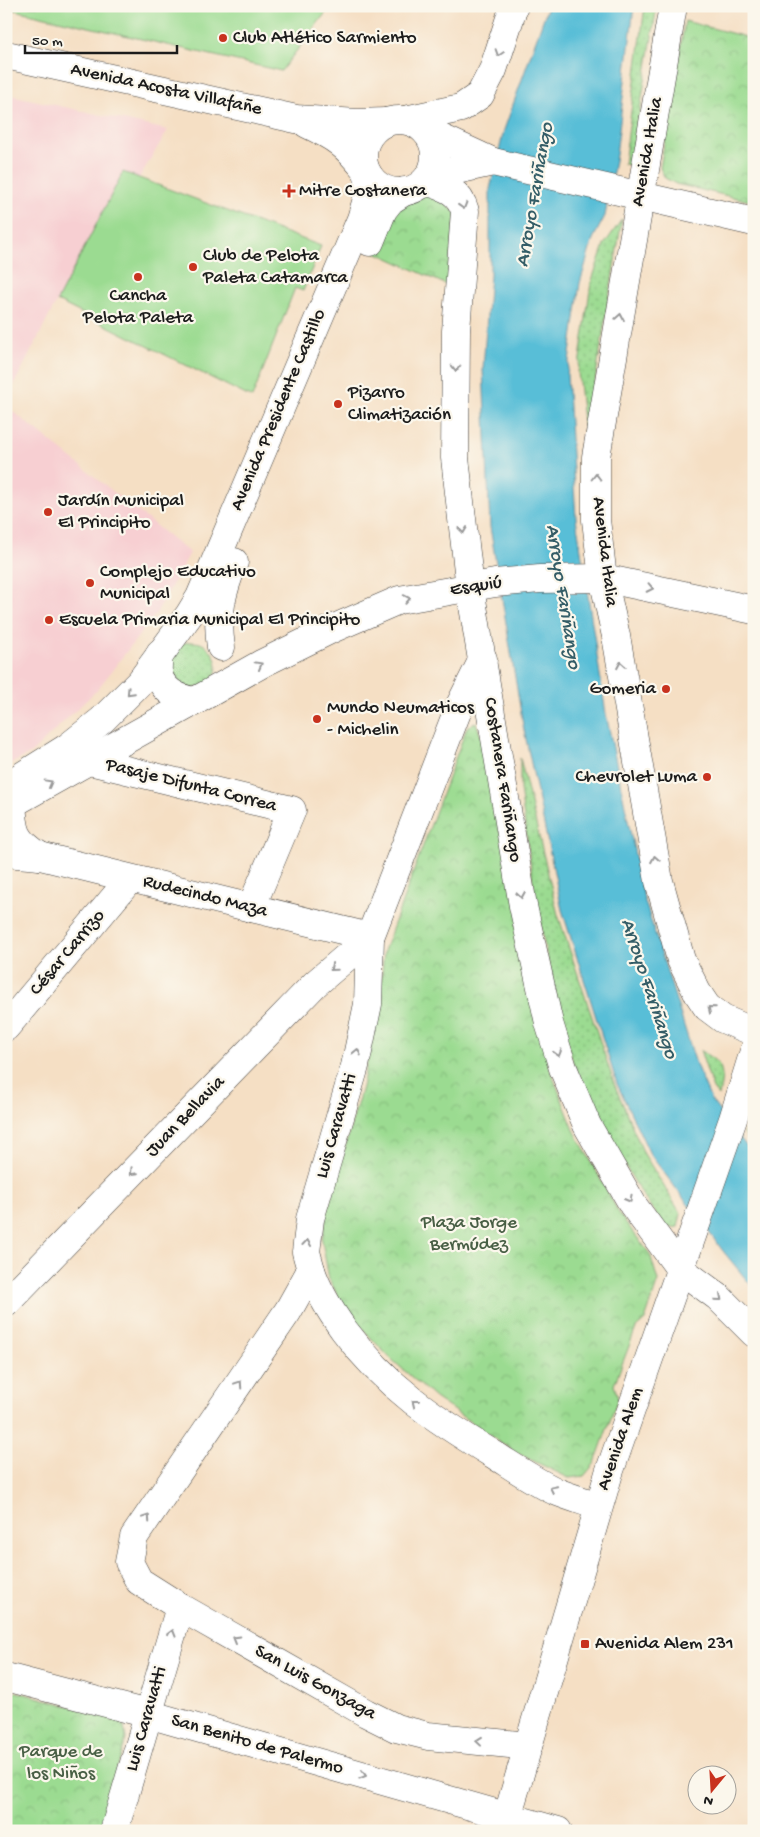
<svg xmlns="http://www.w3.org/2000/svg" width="760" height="1837" font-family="'Gochi Hand',sans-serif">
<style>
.built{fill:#f7cfd2}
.grass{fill:url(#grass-dots);stroke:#5c7c56}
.park{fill:url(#park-crowns);stroke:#5c7c56}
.pitch{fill:#9bdb91;stroke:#5c7c56}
.water{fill:#59bed7;stroke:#3a6d7a}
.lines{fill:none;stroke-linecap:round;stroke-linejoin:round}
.minor-casing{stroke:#3d3935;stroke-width:29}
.major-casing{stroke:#3d3935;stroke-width:29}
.minor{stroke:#fff;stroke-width:28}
.major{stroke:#fff;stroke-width:28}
.oneway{stroke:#999}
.poi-dot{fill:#c8321e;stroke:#fbf7ec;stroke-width:2}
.labels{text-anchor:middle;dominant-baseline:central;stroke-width:4.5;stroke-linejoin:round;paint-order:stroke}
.poi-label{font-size:19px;fill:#1c1c1c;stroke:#fbf7ec;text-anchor:start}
.street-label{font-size:19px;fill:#1c1c1c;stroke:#fbf7ec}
.park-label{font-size:19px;fill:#485f45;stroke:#fbf7ec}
.water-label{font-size:20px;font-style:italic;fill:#345d67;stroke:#fbf7ec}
</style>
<defs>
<pattern id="grass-dots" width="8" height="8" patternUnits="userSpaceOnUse" patternTransform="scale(1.25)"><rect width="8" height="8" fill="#9bdb91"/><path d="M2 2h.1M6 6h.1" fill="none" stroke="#85bb7c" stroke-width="1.8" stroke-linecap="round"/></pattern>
<pattern id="park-crowns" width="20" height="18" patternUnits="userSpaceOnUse" patternTransform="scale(1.25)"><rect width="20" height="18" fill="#9bdb91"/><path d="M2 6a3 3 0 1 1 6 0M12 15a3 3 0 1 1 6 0" fill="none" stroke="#85bb7c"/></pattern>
</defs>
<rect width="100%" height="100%" fill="#fbf7ec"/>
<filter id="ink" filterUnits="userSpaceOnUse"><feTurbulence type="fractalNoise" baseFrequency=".02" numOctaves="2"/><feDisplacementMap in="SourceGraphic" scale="10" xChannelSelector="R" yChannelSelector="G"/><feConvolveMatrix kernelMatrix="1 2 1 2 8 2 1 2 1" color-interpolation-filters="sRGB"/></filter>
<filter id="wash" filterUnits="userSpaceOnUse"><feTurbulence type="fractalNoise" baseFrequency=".0096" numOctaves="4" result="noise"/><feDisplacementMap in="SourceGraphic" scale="20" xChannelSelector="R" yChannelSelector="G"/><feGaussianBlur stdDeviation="1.12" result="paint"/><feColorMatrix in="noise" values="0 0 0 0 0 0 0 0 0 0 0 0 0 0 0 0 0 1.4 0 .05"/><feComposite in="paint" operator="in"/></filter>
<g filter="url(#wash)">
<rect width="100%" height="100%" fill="#f5dfc4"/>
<g class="built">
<path d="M6 94 168 130 139 178 123 172 6 400Z"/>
<path d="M6 406 190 553 157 612 97 690 30 754 6 766Z"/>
</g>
<g class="grass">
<path d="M645 6H657L632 159 629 165 624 164Z"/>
<path d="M622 219 585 441 578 372 591 283 604 245Z"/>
<path d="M189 642C194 642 200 642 204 645 215 651 222 669 212 679 208 684 197 687 191 690L172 678 170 655 181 644Z"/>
<path d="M520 758 558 915 615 1086 644 1154 681 1214 678 1227 666 1228 643 1196 596 1116 573 1062 559 1015 536 903 520 789Z"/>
<path d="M700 1050C725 1066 724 1068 719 1096L713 1089Z"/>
</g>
<g class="park">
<path d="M685 21 754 39V202L676 184 665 178 660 168Z"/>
<path d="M421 193 435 194 456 213 447 285 373 251 398 203Z"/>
<path d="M476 722 484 745 551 1072 574 1130 620 1215 650 1254 658 1281 645 1320 636 1328 614 1385 618 1398 595 1463 584 1476 569 1478 515 1452 435 1398 389 1357 345 1310 329 1279 322 1241 327 1211 362 1087 380 996 384 951 467 727Z"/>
<path d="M754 1119V1152L744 1133 749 1123Z"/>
<path d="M6 1689 115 1718 124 1726 126 1739 99 1831H6Z"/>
</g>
<g class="pitch">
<path d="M6 6H331L281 71 6 8Z"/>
<path d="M123 172 321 246 303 291 295 288 252 398 57 301Z"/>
</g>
<path class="water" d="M548 6H634L616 155 605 216 593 239 580 283 567 375 576 518 606 714 644 898 697 1067 711 1100 754 1156V1289L723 1251 650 1154 617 1084 562 910 523 725 490 527 483 369 490 275V189L504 130Z"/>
</g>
<g filter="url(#ink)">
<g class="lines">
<g class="minor-casing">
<g id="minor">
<path d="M673 6 596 457V520L603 578 616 636 659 881 681 960 697 992 707 1007 723 1019 754 1032"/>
<path d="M405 120 461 108 480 95 493 70 514 6"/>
<path d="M425 181C444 187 459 190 465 211L456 331 455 458 470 588 523 906 549 1023 563 1068 587 1125 633 1205 680 1269 718 1297 754 1333"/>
<path d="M483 659 459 707 370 937 368 1004 355 1066 310 1219 306 1252 311 1270 288 1311 134 1537 129 1562 139 1581 180 1607 366 1713 396 1728 428 1736 528 1746"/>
<path d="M89 761 292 810 251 908"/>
<path d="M12 804C14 832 15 840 40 856"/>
<path d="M6 853 40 856 370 937"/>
<path d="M6 1027 130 879"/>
<path d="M311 1270C318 1292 331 1312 344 1330 387 1388 435 1419 496 1456 515 1468 534 1481 555 1491 569 1497 584 1501 598 1506"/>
<path d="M6 1303 315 984 370 937"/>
<path d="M6 1677 148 1714 558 1831"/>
<path d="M114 1831 180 1607"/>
</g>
</g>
<g class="major-casing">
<g id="major">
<path d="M6 55 296 119 357 123 386 122"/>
<circle cx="399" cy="156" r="36"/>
<path d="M307 124C336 138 345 144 365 169"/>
<path d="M426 131 493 162 754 222"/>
<path d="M429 176 493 162"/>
<path d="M370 242 383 210 391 200 405 191"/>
<path d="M221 647C216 615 222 591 234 562"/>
<path d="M160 653C151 682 170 698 196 701"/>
<path d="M6 786 68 747 102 720 140 682 189 615 200 597 361 219 367 199 369 176"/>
<path d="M6 807 263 663 332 629 399 600 495 583 540 579 603 578 754 610"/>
<path d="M503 1831 609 1473 733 1119 754 1051"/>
</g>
</g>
<use href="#minor" class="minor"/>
<use href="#major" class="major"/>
</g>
<defs><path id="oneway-chevron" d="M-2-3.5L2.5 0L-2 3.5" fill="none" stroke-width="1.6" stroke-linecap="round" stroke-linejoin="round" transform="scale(1.25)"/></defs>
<g class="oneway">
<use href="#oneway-chevron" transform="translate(499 53) rotate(108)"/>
<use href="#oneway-chevron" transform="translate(463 206) rotate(73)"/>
<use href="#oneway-chevron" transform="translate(620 317) rotate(-80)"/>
<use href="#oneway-chevron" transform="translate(456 368) rotate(90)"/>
<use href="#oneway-chevron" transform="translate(596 477) rotate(-90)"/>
<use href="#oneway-chevron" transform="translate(463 530) rotate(84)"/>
<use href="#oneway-chevron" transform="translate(650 588) rotate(12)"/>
<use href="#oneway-chevron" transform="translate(407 599) rotate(-11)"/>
<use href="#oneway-chevron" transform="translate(259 665) rotate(-29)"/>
<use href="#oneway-chevron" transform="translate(621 665) rotate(-100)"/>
<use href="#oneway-chevron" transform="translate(130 692) rotate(134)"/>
<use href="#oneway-chevron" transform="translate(49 783) rotate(-29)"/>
<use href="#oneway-chevron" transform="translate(655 859) rotate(-100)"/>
<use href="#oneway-chevron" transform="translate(521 895) rotate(81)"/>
<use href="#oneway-chevron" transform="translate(333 968) rotate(140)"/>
<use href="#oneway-chevron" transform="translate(711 1009) rotate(-140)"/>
<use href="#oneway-chevron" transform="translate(357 1052) rotate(-78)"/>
<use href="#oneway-chevron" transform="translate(558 1053) rotate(73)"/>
<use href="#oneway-chevron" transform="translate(133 1172) rotate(134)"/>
<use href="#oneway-chevron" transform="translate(629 1199) rotate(60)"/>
<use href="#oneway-chevron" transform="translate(307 1243) rotate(-84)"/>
<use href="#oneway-chevron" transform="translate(719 1298) rotate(41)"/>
<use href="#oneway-chevron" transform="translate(239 1384) rotate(-56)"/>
<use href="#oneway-chevron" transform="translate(415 1403) rotate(-142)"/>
<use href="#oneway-chevron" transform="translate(553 1489) rotate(-154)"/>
<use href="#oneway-chevron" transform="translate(147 1518) rotate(-56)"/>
<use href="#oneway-chevron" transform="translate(172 1633) rotate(-74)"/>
<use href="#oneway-chevron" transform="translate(236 1639) rotate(-150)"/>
<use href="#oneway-chevron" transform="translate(479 1741) rotate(-174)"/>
<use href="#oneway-chevron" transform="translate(363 1775) rotate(16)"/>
</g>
</g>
<g class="poi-dot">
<circle cx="223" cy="38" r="5"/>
<path d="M286.5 183.5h5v5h5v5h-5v5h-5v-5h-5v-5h5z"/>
<circle cx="193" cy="267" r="5"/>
<circle cx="138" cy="277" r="5"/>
<circle cx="338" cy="404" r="5"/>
<circle cx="48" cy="512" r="5"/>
<circle cx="90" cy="583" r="5"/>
<circle cx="49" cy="620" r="5"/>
<circle cx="666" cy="689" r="5"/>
<circle cx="317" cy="719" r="5"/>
<circle cx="707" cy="777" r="5"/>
<rect x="580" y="1639" width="10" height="10" rx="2.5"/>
</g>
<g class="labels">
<g class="poi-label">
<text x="233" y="38">Club Atlético Sarmiento</text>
<text x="299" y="191">Mitre Costanera</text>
<text x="203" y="256">Club de Pelota<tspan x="203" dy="22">Paleta Catamarca</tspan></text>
<text x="138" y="296" text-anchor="middle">Cancha<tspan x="138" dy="22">Pelota Paleta</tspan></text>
<text x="348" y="393">Pizarro<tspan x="348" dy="22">Climatización</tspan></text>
<text x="58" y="501">Jardín Municipal<tspan x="58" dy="22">El Principito</tspan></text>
<text x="100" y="572">Complejo Educativo<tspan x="100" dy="22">Municipal</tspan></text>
<text x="59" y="620">Escuela Primaria Municipal El Principito</text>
<text x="656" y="689" text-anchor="end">Gomeria</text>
<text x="327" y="708">Mundo Neumaticos<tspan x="327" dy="22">- Michelin</tspan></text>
<text x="697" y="777" text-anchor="end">Chevrolet Luma</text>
<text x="595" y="1644">Avenida Alem 231</text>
</g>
<g class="street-label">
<text transform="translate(166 90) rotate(12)">Avenida Acosta Villafañe</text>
<text transform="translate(648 152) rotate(-80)">Avenida Italia</text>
<text transform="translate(279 410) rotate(-67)">Avenida Presidente Castillo</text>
<text transform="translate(604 552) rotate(83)">Avenida Italia</text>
<text transform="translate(476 587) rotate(-9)">Esquiú</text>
<text transform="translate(502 780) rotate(81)">Costanera Fariñango</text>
<text transform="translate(191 786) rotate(14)">Pasaje Difunta Correa</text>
<text transform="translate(205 897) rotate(14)">Rudecindo Maza</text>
<text transform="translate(68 953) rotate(-50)">César Carrizo</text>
<text transform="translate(186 1117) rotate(-46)">Juan Bellavia</text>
<text transform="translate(337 1126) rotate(-74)">Luis Caravatti</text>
<text transform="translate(621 1439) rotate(-71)">Avenida Alem</text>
<text transform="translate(315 1683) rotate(29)">San Luis Gonzaga</text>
<text transform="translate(147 1719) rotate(-74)">Luis Caravatti</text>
<text transform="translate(257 1745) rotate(16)">San Benito de Palermo</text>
</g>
<g class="park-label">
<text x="469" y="1223">Plaza Jorge<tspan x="469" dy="22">Bermúdez</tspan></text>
<text x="61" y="1752">Parque de<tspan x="61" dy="22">los Niños</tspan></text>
</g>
<g class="water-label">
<text transform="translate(536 195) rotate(-80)">Arroyo Fariñango</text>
<text transform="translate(562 597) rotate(81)">Arroyo Fariñango</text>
<text transform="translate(648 989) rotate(72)">Arroyo Fariñango</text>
</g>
</g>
<rect width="760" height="1837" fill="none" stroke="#fbf7ec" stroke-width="25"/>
<g transform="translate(712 1790) rotate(198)"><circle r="24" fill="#fbf7ec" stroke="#a29f99"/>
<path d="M0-4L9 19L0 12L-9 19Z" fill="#c8321e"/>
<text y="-8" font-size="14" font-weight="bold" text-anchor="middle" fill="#1c1c1c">N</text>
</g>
<path d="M25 45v8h152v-8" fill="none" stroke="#1c1c1c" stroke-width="2.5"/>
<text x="32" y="45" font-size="15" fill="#1c1c1c" stroke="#fbf7ec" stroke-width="4" paint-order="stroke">50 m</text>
</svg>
